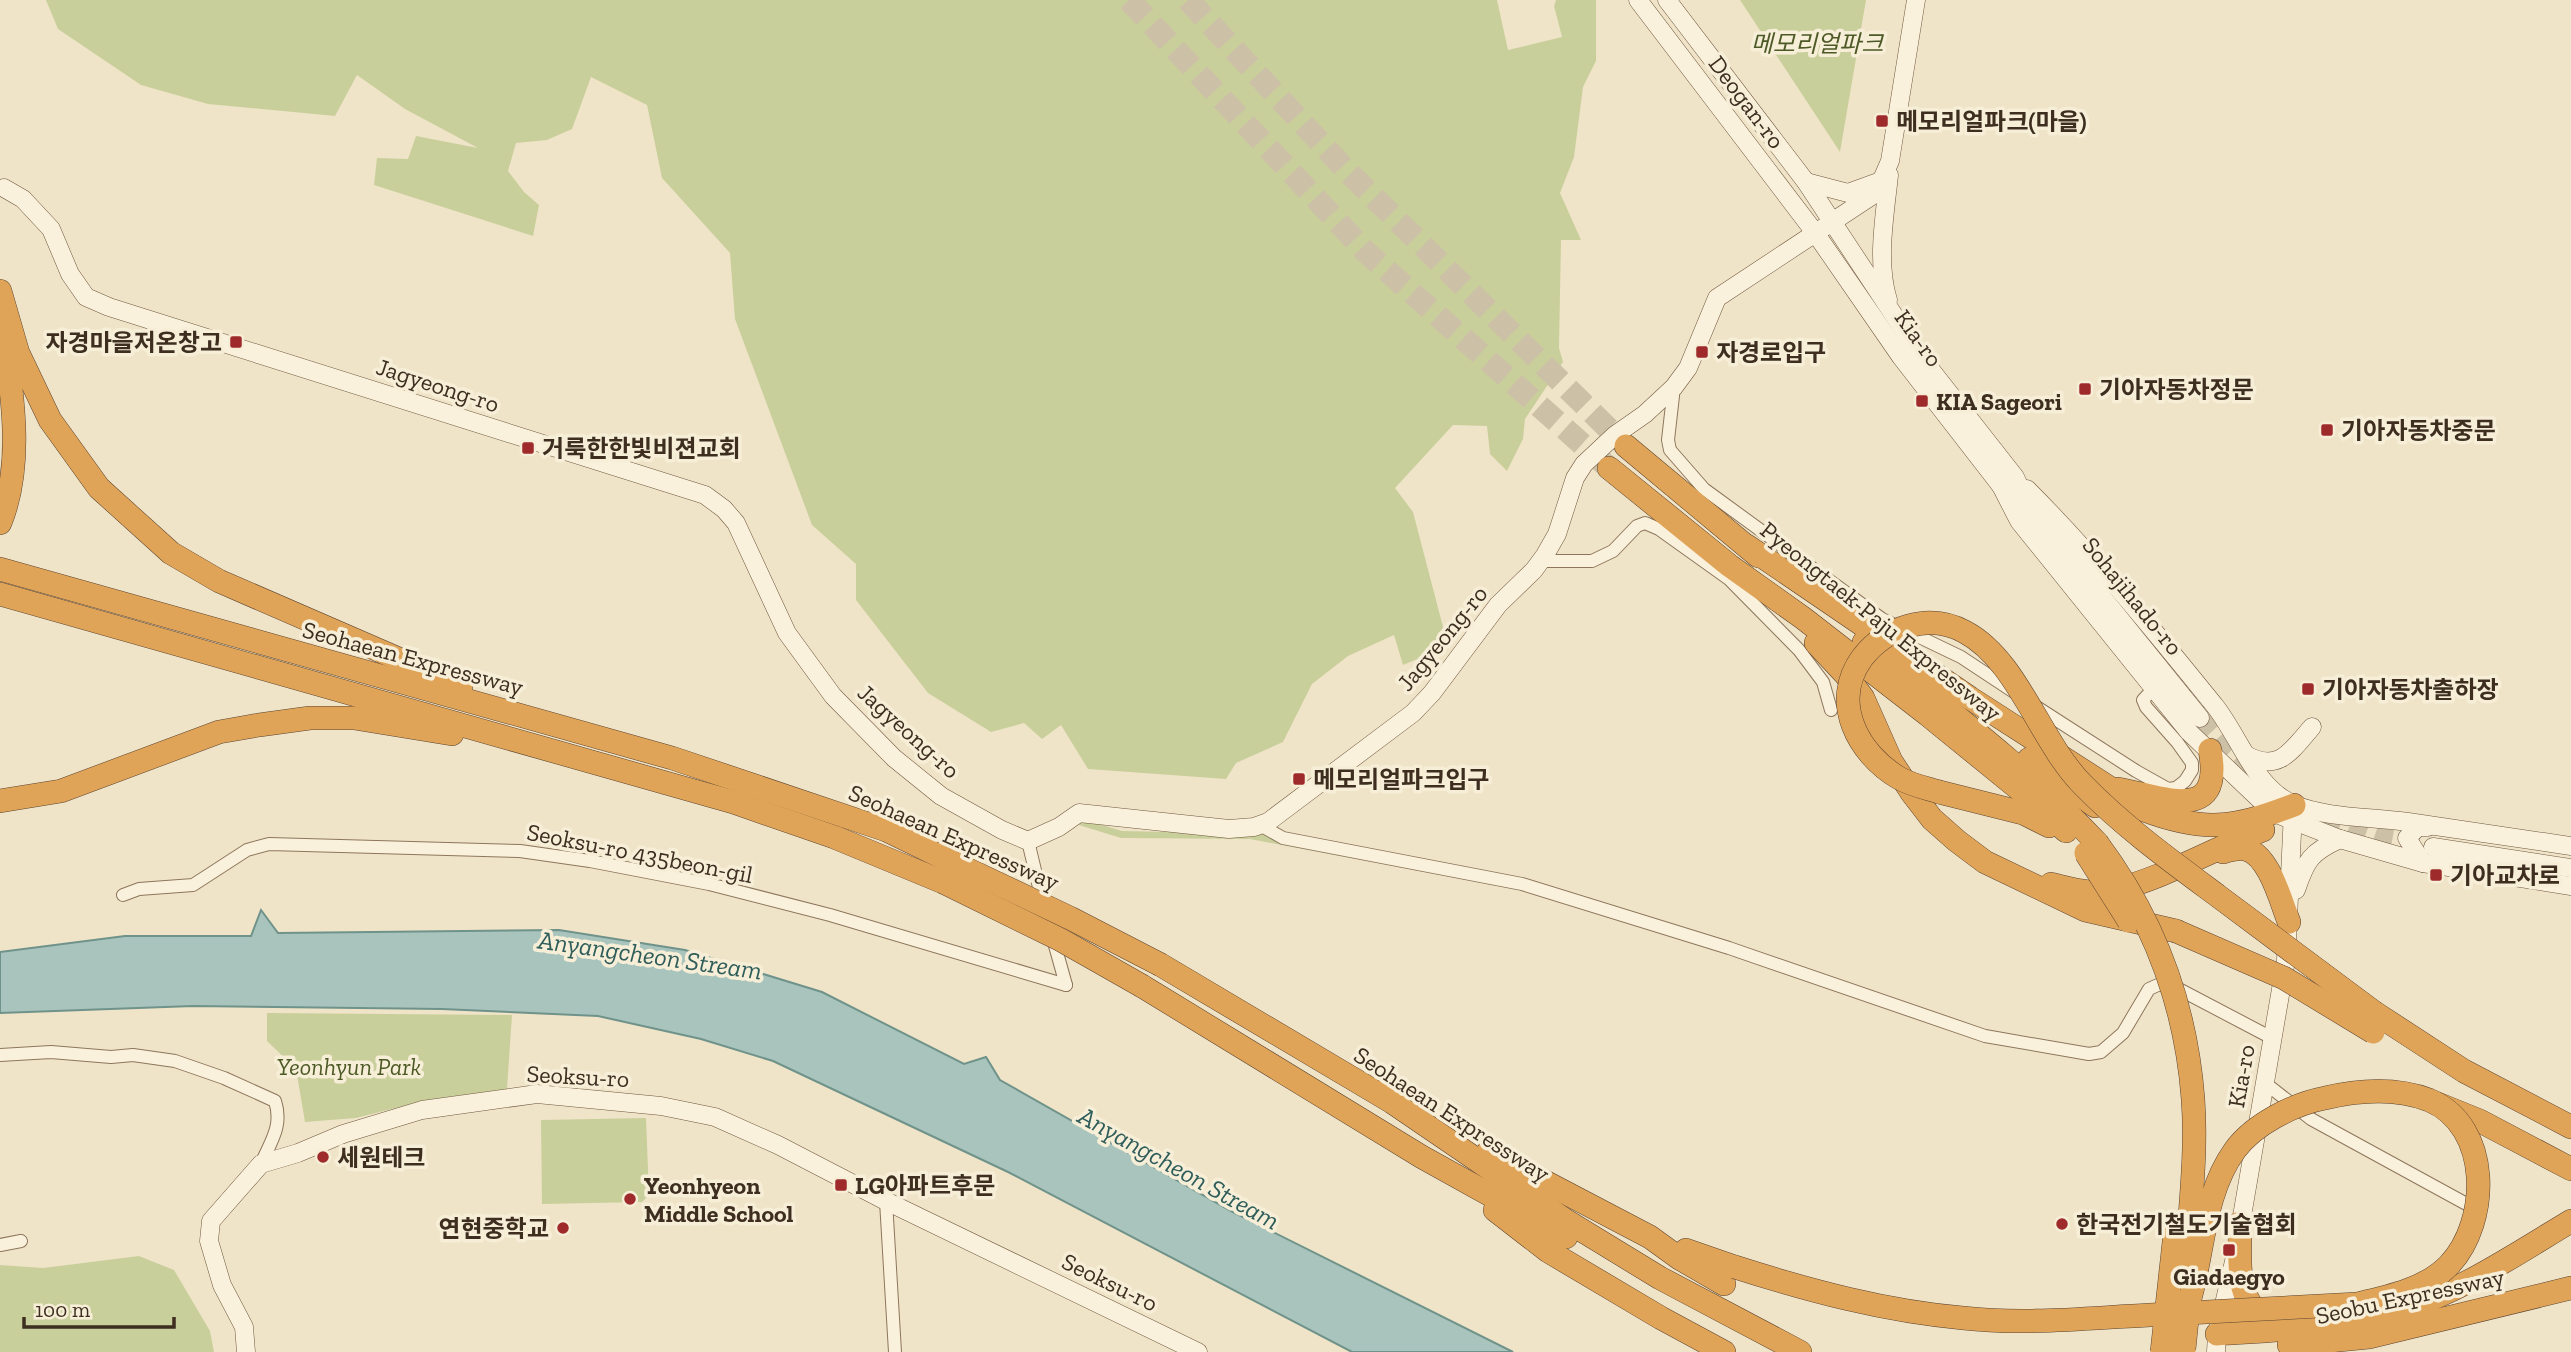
<svg xmlns="http://www.w3.org/2000/svg" width="2571" height="1352" font-family="'Zilla Slab','Noto Sans KR',serif">
<style>
.green{fill:#c9cf9b}
.water{fill:#a9c4bc;stroke:#6f938a;stroke-width:2}
.lines{fill:none;stroke-linecap:round;stroke-linejoin:round}
.secondary-tunnel{stroke:#ccc0a6;stroke-width:18;stroke-dasharray:18 9;stroke-linecap:butt}
.highway-tunnel{stroke:#ccc0a6;stroke-width:23;stroke-dasharray:23 11;stroke-linecap:butt}
.street-casing{stroke:#8d765c;stroke-width:14}
.secondary-casing{stroke:#6f573f;stroke-width:19}
.highway-casing{stroke:#5b4430;stroke-width:24}
.street{stroke:#faf1dc;stroke-width:12}
.secondary{stroke:#faf1dc;stroke-width:18}
.highway{stroke:#e0a458;stroke-width:23}
.highway-bridge-casing{stroke:#5b4430;stroke-width:24;stroke-linecap:butt}
.highway-bridge{stroke:#e0a458;stroke-width:23}
.poi-dot{fill:#9e2a2b;stroke:#f7eed8;stroke-width:2.5}
.labels{text-anchor:middle;dominant-baseline:central;stroke-width:7;stroke-linejoin:round;paint-order:stroke}
.park-label{font-size:24px;font-style:italic;fill:#4d5a26;stroke:#f7eed8}
.street-label{font-size:24px;fill:#3d2e20;stroke:#f7eed8}
.poi-label{font-size:24px;font-weight:bold;fill:#3d2e20;stroke:#f7eed8;text-anchor:start}
.water-label{font-size:26px;font-style:italic;fill:#2f5d5a;stroke:#f7eed8}
</style>
<rect width="100%" height="100%" fill="#f0e4c8"/>
<g class="green">
<path d="M46 0H1497L1508 50 1562 37 1554 6 1556 0H1596V61L1583 87 1574 157 1560 193 1581 240H1561L1559 348 1563 362 1525 419 1523 439 1507 471 1490 454 1487 426 1453 425 1395 488 1413 512 1448 646 1403 665 1394 635 1348 656 1312 684 1283 742 1236 763 1226 779 1088 769 1061 725 1042 739 1024 723 991 732 928 693 856 600V564L812 525 735 319 730 253 662 178 647 105 591 77 572 129 547 140 516 143 508 171 524 192 539 205 533 236 374 185 377 158 408 159 416 136 478 148 405 109 357 75 335 116 208 104 141 85 58 29Z"/>
<path d="M1740 0H1866L1840 152Z"/>
<path d="M1086 820 1122 831 1266 834 1515 881 1514 889 1250 839 1121 838 1069 822Z"/>
<path d="M267 1013 512 1015 507 1089 427 1100 356 1118 305 1122 296 1069 267 1041Z"/>
<path d="M646 1118 649 1195 642 1202 542 1204 541 1120Z"/>
<path d="M139 1256 174 1270 210 1331 214 1352H0V1265L43 1268Z"/>
</g>
<path class="water" d="M261 910 278 933 559 930 685 950 822 992 964 1064 986 1057 1000 1080 1233 1212 1513 1352H1352L1008 1172 773 1061 701 1039 598 1016 442 1009 193 1006 0 1013V952L125 936H251Z"/>
<g class="lines">
<g class="secondary-tunnel">
<path d="M2200 718 2229 750 2252 770"/>
<path d="M2324 817 2381 837 2433 847"/>
</g>
<g class="highway-tunnel">
<path d="M1129 0 1366 252 1609 468"/>
<path d="M1188 0 1346 170 1626 446"/>
</g>
<g class="street-casing">
<g id="street">
<path d="M1674 387 1668 440 1670 450 1704 489 1882 619 1961 657 2014 692"/>
<path d="M1541 561H1592L1613 551 1637 526 1645 523 1659 529 1729 579 1799 650 1823 682 1831 710"/>
<path d="M2035 706 2136 771 2168 789 2176 788 2185 781 2192 770V763L2177 742 2146 707 2143 700 2154 688"/>
<path d="M1260 825 1283 838 1522 884 1729 948 1985 1036 2089 1054 2101 1052 2123 1033 2149 989 2160 984 2173 986 2272 1038"/>
<path d="M1028 841 1043 904"/>
<path d="M123 895 139 889 193 885 247 850 269 844 520 851 590 861 709 884 830 915 1066 985"/>
<path d="M1052 935 1066 985"/>
<path d="M0 1055 51 1052 111 1057 133 1055 175 1061 224 1078 275 1101C283 1126 271 1141 261 1164"/>
<path d="M2265 1083 2311 1119 2472 1207"/>
<path d="M886 1201 895 1352"/>
<path d="M0 1245 21 1241"/>
</g>
</g>
<g class="secondary-casing">
<g id="secondary">
<path d="M1638 0 1816 234 1901 357 2001 486 2010 492"/>
<path d="M1667 0 1806 182 1924 361 2015 477 2027 504 2200 718"/>
<path d="M1806 182 1848 193 1881 181"/>
<path d="M4 188 23 199 51 229 70 274 86 297 109 307 705 495 724 509 736 523 787 633 833 696 894 758 941 796 1002 830 1028 841 1059 827 1079 813 1229 829 1254 827 1268 822 1413 713 1432 693 1498 605 1534 570 1545 555 1557 534 1575 478 1584 464 1615 435 1645 414 1674 387 1688 368 1717 298 1876 193 1890 161 1916 0"/>
<path d="M1888 300C1876 261 1885 215 1889 175"/>
<path d="M2001 486 2019 521 2189 732 2274 813 2340 839 2423 863 2571 886"/>
<path d="M2027 489C2094 556 2155 632 2215 706 2239 736 2255 788 2293 804 2324 818 2374 817 2408 822 2463 830 2517 838 2571 846"/>
<path d="M2246 755C2279 773 2291 751 2312 727"/>
<path d="M2433 847 2571 868"/>
<path d="M2423 863 2407 838 2418 827H2428"/>
<path d="M2296 890C2306 860 2311 852 2340 839"/>
<path d="M246 1352 244 1327 222 1285 209 1241 211 1221 261 1164 298 1153 343 1134 422 1110 537 1094 661 1106 715 1117 778 1145 886 1201 1198 1352"/>
<path d="M2216 1352 2217 1334 2235 1257 2286 960 2293 812"/>
</g>
</g>
<g class="highway-casing">
<g id="highway">
<path d="M0 291 18 353 50 420 99 488 171 553 219 581 461 686"/>
<path d="M1626 446 1758 556"/>
<path d="M1609 468 1730 566 1803 618 1928 715 2019 789 2066 831"/>
<path d="M0 523C23 467 13 399 5 340"/>
<path d="M1747 546 1970 698 2144 810C2205 833 2234 828 2294 805"/>
<path d="M0 569 672 758 886 830 950 861"/>
<path d="M0 594 733 802 834 837 943 882"/>
<path d="M1864 642C1944 707 2026 768 2097 843"/>
<path d="M1816 643 1846 675 1863 698 1891 761 1912 793 1932 819 1957 841 1985 862 2085 910 2176 931"/>
<path d="M2029 759 2095 806"/>
<path d="M2118 789C2161 796 2224 826 2210 750"/>
<path d="M1939 792 2023 813 2049 826"/>
<path d="M0 801 61 791 219 732 259 725 310 718H354L452 734"/>
<path d="M2223 852C2229 850 2239 848 2245 849 2269 854 2281 902 2289 922"/>
<path d="M2051 884C2070 889 2092 895 2111 891 2163 879 2212 849 2263 830"/>
<path d="M1161 965 1392 1102 1565 1220 1660 1278 1800 1352"/>
<path d="M1142 986 1422 1157 1566 1237"/>
<path d="M2375 1013 2464 1071 2571 1127"/>
<path d="M2438 1104 2480 1121 2571 1169"/>
<path d="M1488 1152 1650 1237 1679 1258 1724 1284"/>
<path d="M1495 1210 1548 1251 1661 1318 1724 1352"/>
<path d="M2240 1223C2241 1256 2232 1302 2268 1318"/>
<path d="M1686 1250 1735 1267"/>
<path d="M2217 1334C2278 1330 2340 1328 2399 1311 2460 1292 2516 1254 2571 1221"/>
<path d="M2289 1345 2369 1337 2571 1288"/>
</g>
</g>
<use href="#street" class="street"/>
<use href="#secondary" class="secondary"/>
<use href="#highway" class="highway"/>
<g class="highway-bridge-casing">
<g id="highway-bridge">
<path d="M1939 792C1926 788 1911 785 1899 778 1858 754 1830 702 1862 658 1886 627 1929 612 1965 632 2018 660 2040 742 2083 785 2124 827 2171 861 2218 896 2270 935 2323 974 2375 1013"/>
<path d="M2097 843C2153 918 2186 1005 2193 1099 2197 1152 2190 1206 2187 1259"/>
<path d="M2086 853 2129 921"/>
<path d="M950 861 1070 918 1161 965"/>
<path d="M943 882 1061 940 1142 986"/>
<path d="M2176 931 2284 978 2373 1032"/>
<path d="M1735 1267C1810 1291 1885 1311 1963 1318 2025 1325 2088 1318 2150 1315 2219 1311 2288 1308 2357 1304 2388 1297 2426 1289 2449 1265 2490 1222 2492 1126 2429 1100 2395 1087 2359 1090 2325 1098 2294 1104 2254 1124 2235 1150 2203 1194 2204 1252 2189 1302"/>
<path d="M2184 1349 2189 1300"/>
<path d="M2162 1352 2175 1233"/>
</g>
</g>
<use href="#highway-bridge" class="highway-bridge"/>
</g>
<g class="poi-dot">
<rect x="1875" y="114" width="14" height="14" rx="3.5"/>
<rect x="229" y="335" width="14" height="14" rx="3.5"/>
<rect x="1695" y="345" width="14" height="14" rx="3.5"/>
<rect x="2078" y="382" width="14" height="14" rx="3.5"/>
<rect x="1915" y="394" width="14" height="14" rx="3.5"/>
<rect x="2320" y="423" width="14" height="14" rx="3.5"/>
<rect x="521" y="441" width="14" height="14" rx="3.5"/>
<rect x="2301" y="682" width="14" height="14" rx="3.5"/>
<rect x="1292" y="772" width="14" height="14" rx="3.5"/>
<rect x="2429" y="868" width="14" height="14" rx="3.5"/>
<circle cx="323" cy="1157" r="7"/>
<rect x="834" y="1178" width="14" height="14" rx="3.5"/>
<circle cx="630" cy="1199" r="7"/>
<circle cx="2062" cy="1224" r="7"/>
<circle cx="563" cy="1228" r="7"/>
<rect x="2222" y="1243" width="14" height="14" rx="3.5"/>
</g>
<g class="labels">
<g class="park-label">
<text x="1817" y="43">메모리얼파크</text>
<text x="349" y="1066">Yeonhyun Park</text>
</g>
<g class="street-label">
<text transform="translate(1747 102) rotate(53)">Deogan-ro</text>
<text transform="translate(1919 338) rotate(54)">Kia-ro</text>
<text transform="translate(438 385) rotate(18)">Jagyeong-ro</text>
<text transform="translate(2133 596) rotate(51)">Sohajihado-ro</text>
<text transform="translate(1881 621) rotate(39)">Pyeongtaek-Paju Expressway</text>
<text transform="translate(1442 638) rotate(-51)">Jagyeong-ro</text>
<text transform="translate(413 658) rotate(15)">Seohaean Expressway</text>
<text transform="translate(909 731) rotate(42)">Jagyeong-ro</text>
<text transform="translate(954 837) rotate(24)">Seohaean Expressway</text>
<text transform="translate(640 853) rotate(11)">Seoksu-ro 435beon-gil</text>
<text transform="translate(578 1076) rotate(3)">Seoksu-ro</text>
<text transform="translate(2241 1076) rotate(-80)">Kia-ro</text>
<text transform="translate(1452 1114) rotate(33)">Seohaean Expressway</text>
<text transform="translate(1110 1282) rotate(26)">Seoksu-ro</text>
<text transform="translate(2410 1296) rotate(-12)">Seobu Expressway</text>
</g>
<g class="poi-label">
<text x="1896" y="121">메모리얼파크(마을)</text>
<text x="222" y="342" text-anchor="end">자경마을저온창고</text>
<text x="1716" y="352">자경로입구</text>
<text x="2099" y="389">기아자동차정문</text>
<text x="1936" y="401">KIA Sageori</text>
<text x="2341" y="430">기아자동차중문</text>
<text x="542" y="448">거룩한한빛비젼교회</text>
<text x="2322" y="689">기아자동차출하장</text>
<text x="1313" y="779">메모리얼파크입구</text>
<text x="2450" y="875">기아교차로</text>
<text x="337" y="1157">세원테크</text>
<text x="644" y="1185">Yeonhyeon<tspan x="644" dy="28">Middle School</tspan></text>
<text x="855" y="1185">LG아파트후문</text>
<text x="2076" y="1224">한국전기철도기술협회</text>
<text x="549" y="1228" text-anchor="end">연현중학교</text>
<text x="2229" y="1276" text-anchor="middle">Giadaegyo</text>
</g>
<g class="water-label">
<text transform="translate(650 955) rotate(8)">Anyangcheon Stream</text>
<text transform="translate(1179 1168) rotate(29)">Anyangcheon Stream</text>
</g>
</g>
<path d="M24 1317v10h150v-10" fill="none" stroke="#3d2e20" stroke-width="3.5"/>
<text x="35" y="1317" font-size="21" fill="#3d2e20" stroke="#f7eed8" stroke-width="5" paint-order="stroke">100 m</text>
</svg>
